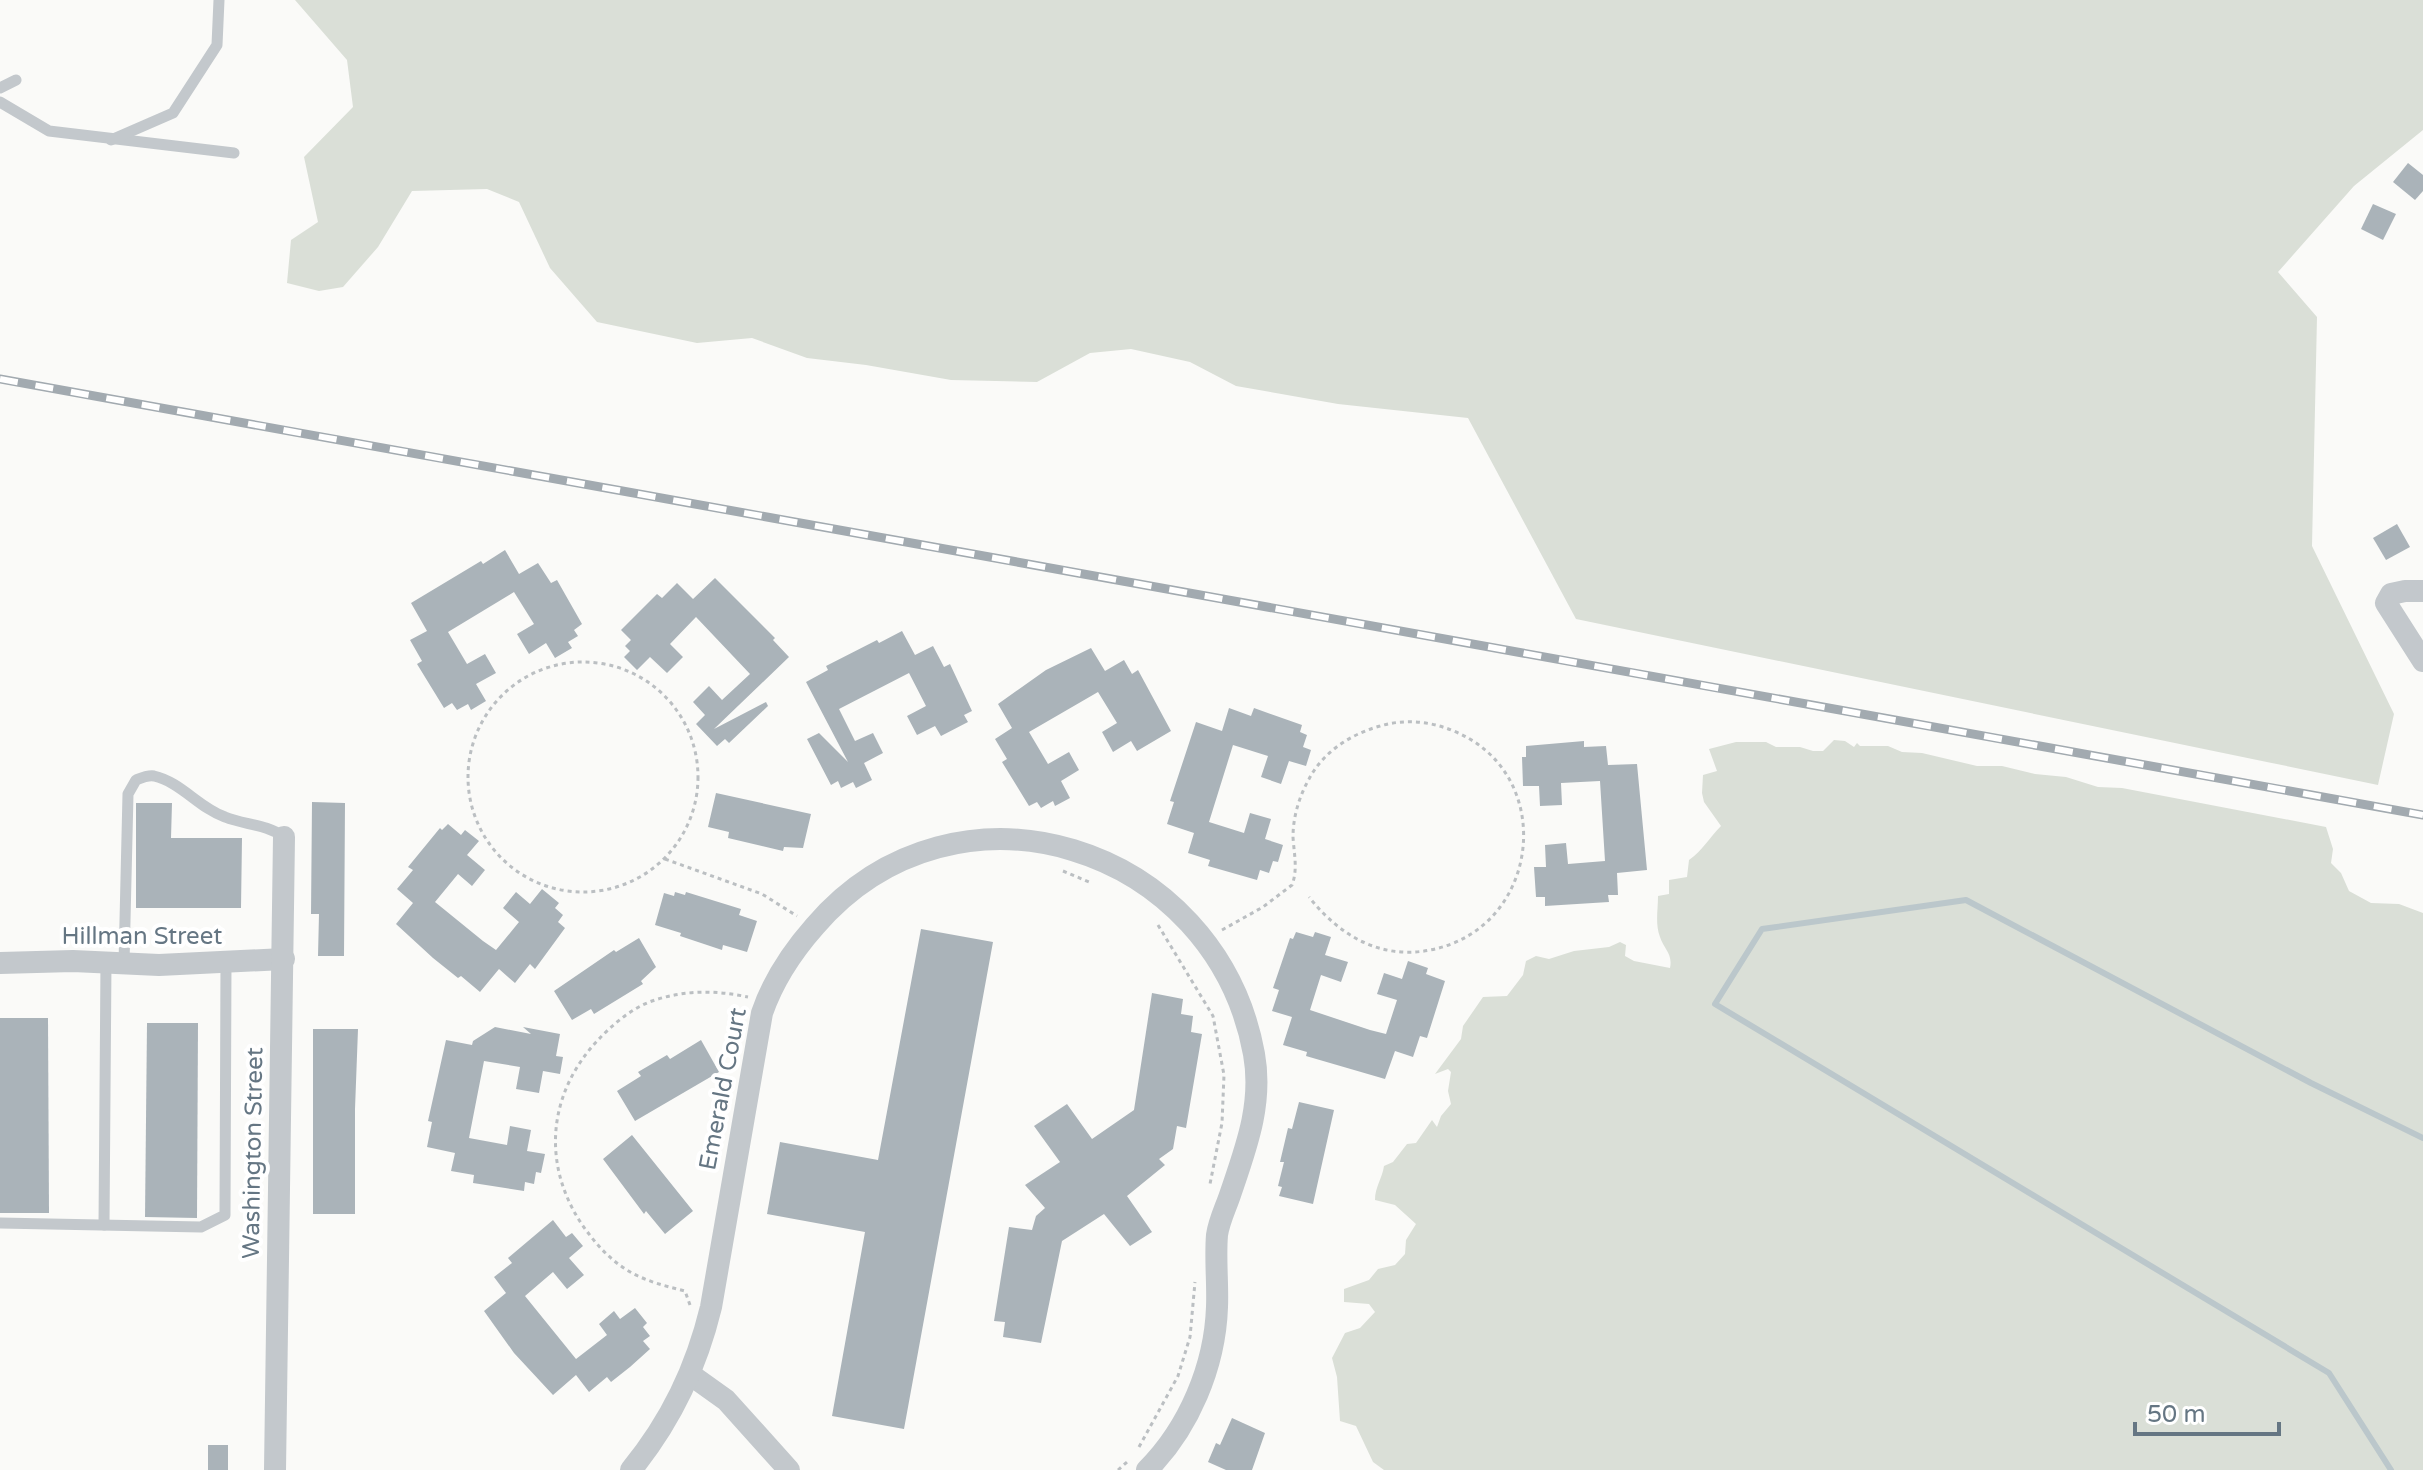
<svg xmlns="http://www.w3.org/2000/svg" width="2423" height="1470" font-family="'Varela Round',sans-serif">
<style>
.green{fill:#dadfd7}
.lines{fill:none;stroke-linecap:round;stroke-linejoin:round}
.stream{stroke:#bbc7cb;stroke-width:6}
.building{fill:#aab3b9}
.path{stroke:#bbbfc2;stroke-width:3;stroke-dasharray:4 4;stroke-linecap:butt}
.service{stroke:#c3c8cc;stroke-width:11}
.minor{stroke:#c3c8cc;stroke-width:22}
.rail-casing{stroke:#a2aab0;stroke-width:9}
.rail{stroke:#fff;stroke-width:6;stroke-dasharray:18;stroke-linecap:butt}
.labels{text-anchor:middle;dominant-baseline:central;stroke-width:8;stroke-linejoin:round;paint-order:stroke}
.street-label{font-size:24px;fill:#657683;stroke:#fff}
</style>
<rect width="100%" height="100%" fill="#fafaf8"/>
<g class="green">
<path d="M295 0H2423V130L2354 186 2278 272 2317 317 2312 546 2394 714 2378 785 1576 619 1468 418 1338 404 1236 386 1190 362 1131 349 1090 353 1037 382 951 380 866 365 807 358 752 338 697 343 597 322 550 268 519 202 487 189 412 191 378 247 343 287 319 291 287 283 291 240 318 222 304 157 353 107 347 60Z"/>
<path d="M1834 740 1845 741 1854 747 1857 743 1860 746H1888L1902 752 1922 753 1977 766H2002L2035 774 2066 777 2098 787 2122 788 2326 827 2333 849 2331 863 2341 873 2349 891 2371 903 2399 904 2423 913V1470H1384L1373 1462 1356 1426 1340 1421 1337 1377 1332 1358 1345 1333 1360 1328 1375 1312 1369 1304 1344 1302V1289L1369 1280 1378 1269 1395 1265 1405 1254 1406 1240 1416 1224 1395 1205 1375 1200C1375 1187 1382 1179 1384 1166L1393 1162 1407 1144 1416 1143 1432 1120 1437 1127 1441 1116 1451 1104 1448 1091 1451 1072 1448 1069 1435 1074 1461 1039 1463 1026 1483 997 1507 996 1523 975 1526 961 1536 956 1549 959 1574 951 1609 947 1620 942 1626 945 1625 956 1634 961 1670 968C1673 954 1664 949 1660 937 1655 924 1658 910 1658 896L1669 894V880L1687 877 1689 860C1703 850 1709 838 1721 826L1704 802 1702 793 1703 775 1717 771 1709 749 1736 742H1766L1776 747H1800L1813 751H1823Z"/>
</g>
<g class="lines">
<path class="stream" d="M2391 1470 2329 1373 1715 1004 1762 929 1966 900 2311 1083 2423 1138"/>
</g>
<g class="building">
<path d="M2408 163 2423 175V191L2415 200 2393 182Z"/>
<path d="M2373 204 2396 214 2383 240 2361 229Z"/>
<path d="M2397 524 2410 547 2386 560 2373 538Z"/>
<path d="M505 550 519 574 538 563 551 583 557 580 582 624 574 630 578 636 568 642 572 648 555 658 546 643 529 654 517 634 534 624 514 592 448 632 467 664 485 654 496 673 476 684 486 701 471 710 468 704 457 710 452 703 444 708 417 664 422 661 410 640 427 631 411 603 481 561 483 564Z"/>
<path d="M715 578 775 638 773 640 789 657 714 729 766 702 768 706 729 743 725 739 717 746 696 724 705 715 693 702 709 686 722 700 750 674 696 617 670 644 683 657 667 673 650 657 637 670 624 657 630 651 625 646 631 640 621 630 657 594 662 598 677 583 693 599Z"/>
<path d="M902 631 915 655 933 646 944 667 950 664 972 711 964 715 968 722 941 736 935 726 917 735 907 716 926 706 909 673 839 709 855 741 873 733 883 753 864 763 872 780 856 788 853 782 841 788 838 781 831 785 807 739 819 733 848 762 806 682 828 670 826 666 877 640 879 643Z"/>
<path d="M1091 648 1105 671 1124 660 1132 674 1138 670 1171 731 1137 751 1131 741 1113 752 1102 732 1117 723 1098 692 1029 732 1048 764 1069 752 1079 770 1061 781 1070 798 1055 806 1053 801 1041 808 1037 802 1029 806 1002 762 1007 759 995 739 1012 728 998 704 1046 670Z"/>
<path d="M1229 708 1251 716 1254 708 1302 725 1300 732 1307 735 1303 747 1311 750 1306 766 1289 761 1281 784 1261 777 1268 756 1233 745 1209 822 1244 833 1250 813 1271 819 1265 839 1283 845 1278 862 1273 861 1269 873 1260 870 1257 880 1208 866 1210 860 1188 853 1194 833 1167 824 1174 802 1170 801 1196 722 1222 731Z"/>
<path d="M1584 741V747L1606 746 1608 765 1637 764 1647 870 1617 873 1618 895H1608L1609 902 1545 906V897H1536L1534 867H1546L1545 845 1566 843 1568 864 1605 861 1600 781 1561 783 1562 805 1540 806 1539 786H1523L1522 757H1526V746Z"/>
<path d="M716 793 811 814 803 848 784 847 783 851 728 838 729 832 708 827Z"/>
<path d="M312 802 345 803 344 956H318L319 914H311Z"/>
<path d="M136 803H172L171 838H242L241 908H136Z"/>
<path d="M448 824 461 835 465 830 479 841 467 855 485 870 472 886 458 874 435 902 483 941 496 950 519 922 503 908 516 892 530 904 542 889 559 903 555 908 563 915 558 922 565 928 535 969 530 964 515 983 499 969 480 992 461 976 458 978 433 958 396 924 413 903 397 889 413 870 408 867 440 828 442 830Z"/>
<path d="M675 892 685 895 686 892 741 909 739 915 757 921 747 952 723 945 722 950 680 936 681 933 655 925 664 893 674 896Z"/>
<path d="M921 929 993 942 904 1429 832 1416 865 1232 767 1214 780 1142 878 1160Z"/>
<path d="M1296 932 1313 937 1315 932 1331 937 1325 955 1348 962 1341 982 1321 975 1310 1010 1370 1030 1386 1034 1397 1000 1377 994 1384 973 1402 979 1408 961 1428 968 1426 974 1445 981 1427 1038 1420 1036 1413 1057 1395 1051 1385 1079 1306 1056 1307 1052 1283 1045 1292 1017 1272 1011 1279 990 1273 988 1290 938 1293 939Z"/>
<path d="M639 938 656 967 641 981 643 984 594 1014 591 1009 572 1020 554 991 614 950 616 952Z"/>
<path d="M1152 993 1183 999 1181 1014 1193 1016 1191 1032 1202 1034 1186 1128 1177 1126 1173 1149 1159 1159 1165 1165 1127 1196 1152 1232 1130 1246 1104 1214 1062 1241 1041 1343 1003 1337 1005 1322 994 1321 1009 1227 1032 1230 1036 1216 1045 1208 1025 1185 1060 1162 1034 1126 1067 1104 1092 1139 1134 1110Z"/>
<path d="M0 1018H48L49 1213H0Z"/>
<path d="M147 1023H198L197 1218 145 1217Z"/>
<path d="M495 1027 531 1034 523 1027 560 1034 556 1056 563 1057 560 1074 543 1071 539 1093 516 1089 520 1067 484 1061 469 1138 507 1145 510 1126 531 1130 527 1151 545 1154 541 1173 536 1172 534 1184 525 1182 524 1191 473 1183 474 1175 451 1171 455 1153 427 1147 432 1122 428 1121 446 1040 472 1045 473 1041Z"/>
<path d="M313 1029H358L355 1109V1214H313Z"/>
<path d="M701 1040 719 1072 635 1121 617 1091 641 1076 638 1072 667 1055 670 1059Z"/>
<path d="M1299 1102 1334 1110 1313 1204 1279 1196 1282 1187 1278 1186 1284 1162H1280L1288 1128 1292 1129Z"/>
<path d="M632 1135 693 1211 665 1234 646 1211 644 1214 603 1159Z"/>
<path d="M553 1220 566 1237 572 1233 583 1246 569 1258 584 1275 567 1289 553 1272 525 1296 576 1359 607 1335 599 1324 614 1311 620 1319 635 1308 647 1323 643 1327 650 1336 643 1341 650 1349 630 1367 611 1382 607 1377 589 1392 576 1375 553 1395 514 1353 484 1311 506 1293 494 1277 512 1263 508 1258Z"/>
<path d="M1232 1418 1265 1433 1252 1470H1226L1208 1462 1216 1443 1220 1445Z"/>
<rect x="208" y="1445" width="20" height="25"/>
</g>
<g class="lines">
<g class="path">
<circle cx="583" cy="777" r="115"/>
<path d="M665 859 762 894 797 916"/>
<path d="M1063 871 1089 882"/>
<path d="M1158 925 1213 1016 1224 1075 1222 1123 1210 1184"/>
<path d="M1222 930 1263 907 1292 885C1298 869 1294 854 1293 837 1293 817 1299 797 1309 779 1323 752 1351 734 1380 726 1403 719 1429 721 1451 730 1559 771 1542 929 1430 950 1380 960 1339 935 1309 897"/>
<path d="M690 1305 685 1291C669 1287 653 1283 638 1276 614 1265 596 1245 581 1223 541 1162 549 1092 598 1040 612 1025 632 1008 652 1001 684 990 715 990 748 997"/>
<path d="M1139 1447 1178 1376 1190 1337 1195 1282"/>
<path d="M1118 1470 1127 1462"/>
</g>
<g class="service">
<path d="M0 88 16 80"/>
<path d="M0 102 49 131 234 153"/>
<path d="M111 140 173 113 217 45 219 0"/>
<path d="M124 963 128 794 136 780C141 778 148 775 154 776 181 782 199 808 225 817 245 825 266 824 284 837"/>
<path d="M0 1223 201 1227 225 1215 226 962"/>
<path d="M104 1225 106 962"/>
</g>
<g class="minor">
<path d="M2423 591H2405L2391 594 2386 603 2423 661"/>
<path d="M0 963 73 961 159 965 284 959"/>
<path d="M691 1375 726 1400 789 1470"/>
<path d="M275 1470 284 837"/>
<path d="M631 1470C671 1421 696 1369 711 1307L762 1013C773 981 792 952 815 926 956 762 1216 845 1254 1054 1263 1104 1246 1148 1230 1195 1226 1207 1219 1221 1217 1235 1215 1259 1218 1283 1217 1307 1215 1366 1189 1428 1147 1470"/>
</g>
<g class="rail-casing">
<path id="rail" d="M0 379 2423 815"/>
</g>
<use href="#rail" class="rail"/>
</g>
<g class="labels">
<g class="street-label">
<text x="142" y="936">Hillman Street</text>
<text transform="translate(723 1089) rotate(-79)">Emerald Court</text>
<text transform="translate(253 1153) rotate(-89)">Washington Street</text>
</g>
</g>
<path d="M2135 1422v12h144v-12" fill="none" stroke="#657683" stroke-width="4"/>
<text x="2147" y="1422" font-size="24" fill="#657683" stroke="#ffffff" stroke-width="6" paint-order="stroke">50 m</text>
</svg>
